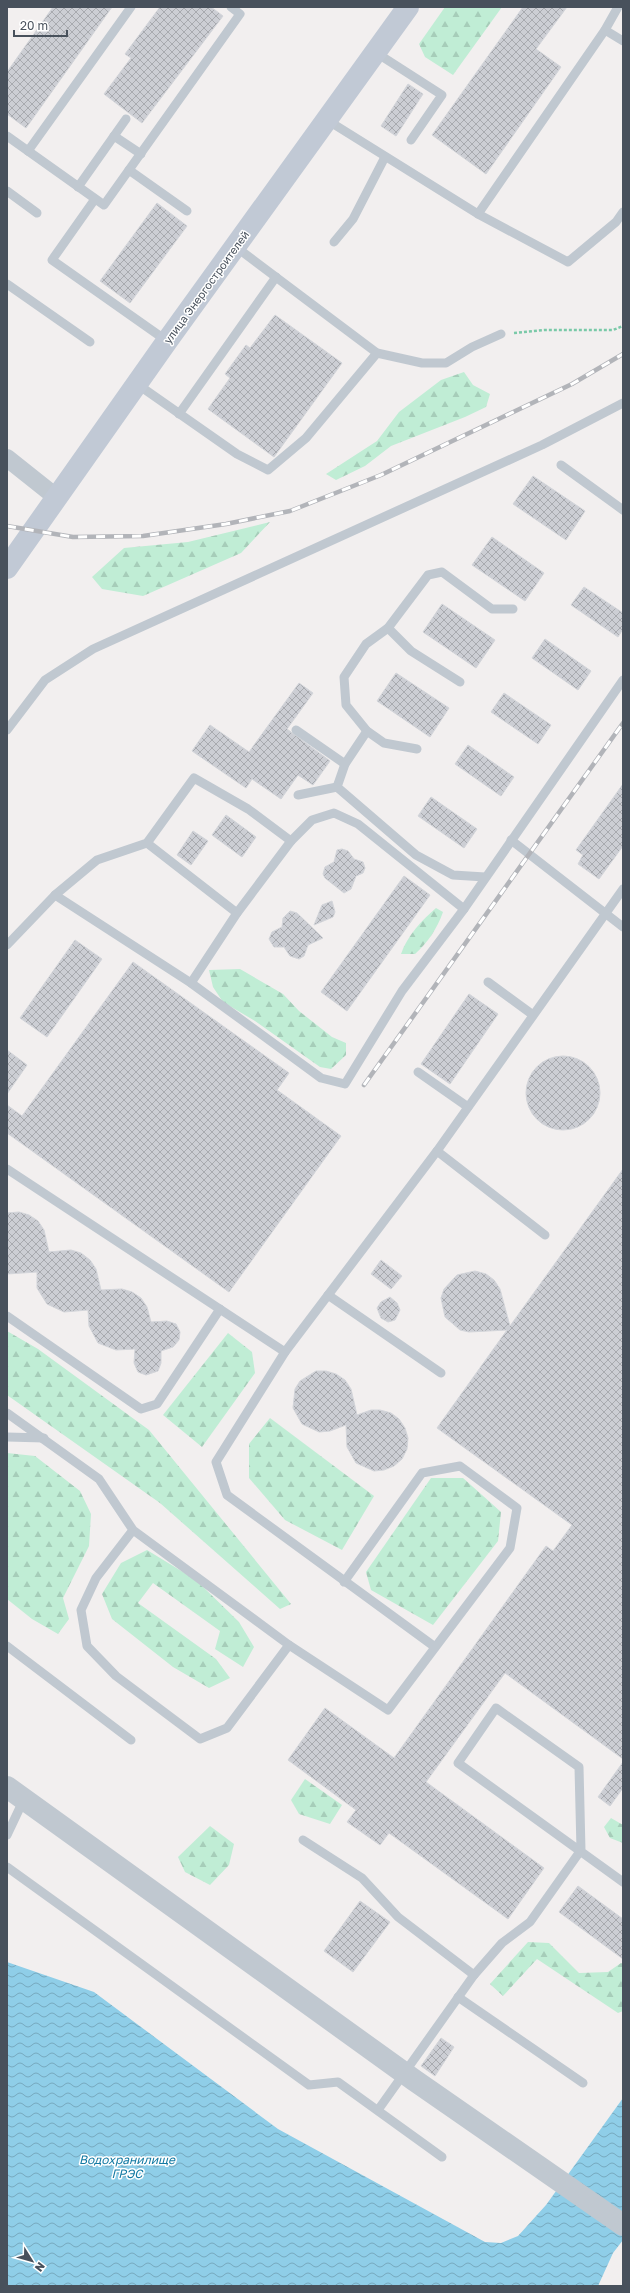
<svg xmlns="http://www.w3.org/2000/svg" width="630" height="2293" font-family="'Golos Text',sans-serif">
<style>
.forest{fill:url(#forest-firs)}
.water{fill:url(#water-waves)}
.building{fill:url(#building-cross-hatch);stroke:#d3d5da}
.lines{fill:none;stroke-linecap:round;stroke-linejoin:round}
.path{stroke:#7ac9a8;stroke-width:2.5;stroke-dasharray:3 2;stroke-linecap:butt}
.service{stroke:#c0c8d0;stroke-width:9}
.minor{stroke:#c0c8d0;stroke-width:18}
.tertiary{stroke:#c0c8d0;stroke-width:22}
.secondary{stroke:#c1c9d5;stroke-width:22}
.rail-casing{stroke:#b2b4b9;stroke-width:4.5}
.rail{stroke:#fff;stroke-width:3;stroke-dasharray:9;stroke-linecap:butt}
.labels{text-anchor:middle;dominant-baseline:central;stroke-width:3;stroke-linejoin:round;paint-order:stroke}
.street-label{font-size:11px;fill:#48515c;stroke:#fff}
.water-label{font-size:12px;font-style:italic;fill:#137aa3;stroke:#fff}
</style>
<defs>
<pattern id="forest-firs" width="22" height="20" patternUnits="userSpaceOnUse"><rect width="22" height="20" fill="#c0edd5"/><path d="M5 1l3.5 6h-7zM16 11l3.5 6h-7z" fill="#a6cdb9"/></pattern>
<pattern id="water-waves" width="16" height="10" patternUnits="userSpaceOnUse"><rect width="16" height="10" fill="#8fcee8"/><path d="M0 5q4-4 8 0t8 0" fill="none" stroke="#77aabf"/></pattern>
<pattern id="building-cross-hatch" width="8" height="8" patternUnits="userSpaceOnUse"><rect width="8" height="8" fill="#ccced4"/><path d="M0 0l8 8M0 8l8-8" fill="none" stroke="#a8aaaf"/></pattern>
</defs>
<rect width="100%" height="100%" fill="#f2efef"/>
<g class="forest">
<path d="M445 7H502L453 75 425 57 419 44Z"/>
<path d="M464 372 473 385 490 394 486 407 465 417 391 446 365 466 336 480 326 474 377 441 399 412 441 380Z"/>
<path d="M270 522 241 553 143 596 102 589 92 577 124 548 188 542Z"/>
<path d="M436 908 443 912C437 929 428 942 415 954H401C407 936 422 920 436 908Z"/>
<path d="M240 969 283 994 299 1011 332 1037 346 1043V1055L331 1069 320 1067 255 1021 223 1002 213 987 209 970Z"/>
<path d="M7 1331 38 1349 149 1430 291 1604 280 1609 160 1503 7 1395Z"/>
<path d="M228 1333 252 1352 255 1373 202 1447 163 1415Z"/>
<path d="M270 1418 374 1496 342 1550 285 1520 249 1478V1444Z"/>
<path d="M7 1453 35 1456 80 1491 91 1514 89 1546 63 1598 69 1619 58 1634 32 1619 7 1599Z"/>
<path d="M431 1478H463L501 1512 498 1541 433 1625 371 1590 366 1572Z"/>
<path d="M147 1550 196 1580 239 1622 254 1647 243 1667 215 1649 220 1631 153 1583 138 1603 216 1659 230 1678 209 1688 173 1667 112 1619 102 1594 121 1563Z"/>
<path d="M305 1779 342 1805 330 1824 299 1814 291 1800Z"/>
<path d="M611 1818 623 1825V1843L610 1838 604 1827Z"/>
<path d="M210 1826 234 1844 229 1865 210 1885 185 1872 178 1857Z"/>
<path d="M528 1942 549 1943 579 1973 608 1972 621 1963 623 1964V2011L618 2013 537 1959 503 1996 490 1984Z"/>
</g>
<path class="water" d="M7 1962 94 1992 278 2129 485 2242 501 2243 518 2236 546 2205 623 2098V2240L613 2253 598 2286H7Z"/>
<g class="building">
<path d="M53 7H112L26 128 7 114V72Z"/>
<path d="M160 7H211L223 16 142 123 104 94 131 58 125 54Z"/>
<path d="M523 7H567L536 49 561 67 486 174 432 135Z"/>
<path d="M408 84 423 94 396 136 381 126Z"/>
<path d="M157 203 187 226 130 303 100 281Z"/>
<path d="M275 315 342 363 274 457 208 409 230 378 225 374 246 345 250 348Z"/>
<path d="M533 476 585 511 566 540 513 504Z"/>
<path d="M492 537 544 573 525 601 472 565Z"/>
<path d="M584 587 623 613V629L618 637 571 605Z"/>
<path d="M442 604 495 640 476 668 423 632Z"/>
<path d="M545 639 591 671 578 690 532 658Z"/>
<path d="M396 673 449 708 430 737 377 701Z"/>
<path d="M299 683 313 693 287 729 330 761 313 785 298 775 281 799 252 779 246 788 192 751 210 725 249 752Z"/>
<path d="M504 693 551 725 538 744 491 712Z"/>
<path d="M468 745 514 777 501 796 455 764Z"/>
<path d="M623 784V846L599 879 578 864 583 855 576 850Z"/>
<path d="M431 797 477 829 464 848 418 816Z"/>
<path d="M226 815 256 837 242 857 212 835Z"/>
<path d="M193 831 208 841 191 865 177 855Z"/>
<path d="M342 849 348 851 354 859 363 862 365 868 363 873 356 876 351 889 344 893 325 878 323 874 325 867 334 862 337 850Z"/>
<path d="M404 876 430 895 347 1011 321 992Z"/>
<path d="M332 901 335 912 333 917 314 925 322 905Z"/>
<path d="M290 911 297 913 323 938 308 945 304 956 299 959 290 956 284 947H274L269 939 272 932 282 927 283 918Z"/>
<path d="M75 940 102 959 47 1037 20 1018Z"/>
<path d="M133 962 289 1073 277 1090 341 1136 229 1292 7 1133V1105L22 1116Z"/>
<path d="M469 994 498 1014 450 1084 421 1064Z"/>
<path d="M7 1050 27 1065 7 1094Z"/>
<circle cx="563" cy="1093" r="37"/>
<path d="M623 1169V1759L505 1673 426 1782 544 1868 508 1919 389 1833 380 1845 347 1822 356 1810 288 1760 325 1708 394 1758 546 1546 553 1551 572 1525 437 1428 507 1330 469 1332 460 1330 445 1317 441 1298 444 1289 457 1275 475 1271 486 1274 494 1280 500 1289 510 1326Z"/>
<path d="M19 1212 29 1215 38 1221 44 1230 49 1252 71 1250 81 1253 90 1260 96 1269 101 1290 122 1289 132 1292 141 1298 147 1307 151 1322 167 1321 176 1324 180 1332 179 1340 173 1347 161 1351V1363L158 1371 146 1375 138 1372 134 1363 135 1349 116 1350 98 1343 89 1326 88 1310 64 1312 47 1304 37 1288V1272L7 1274V1213Z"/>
<path d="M381 1260 402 1276 391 1289 371 1274Z"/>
<path d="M390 1297 397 1303 400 1310 395 1320 388 1322 381 1318 377 1308 381 1302Z"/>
<path d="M316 1371H326L336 1374 345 1380 351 1389 357 1415 371 1410H380L391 1413 399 1419 405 1428 408 1438 407 1449 402 1459 394 1466 384 1470 374 1471 356 1463 347 1447 346 1425 330 1431 319 1432 302 1424 293 1408 295 1389 300 1381Z"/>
<path d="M623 1762V1788L610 1806 598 1797Z"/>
<path d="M578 1886 623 1919V1959L559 1912Z"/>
<path d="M360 1901 390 1922 353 1972 324 1951Z"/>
<path d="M441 2038 454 2047 435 2076 421 2066Z"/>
</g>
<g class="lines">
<path class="path" d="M514 333 545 330H613L623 326"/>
<g class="service">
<path d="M605 30 623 41"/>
<path d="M375 52 442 95 411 140"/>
<path d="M327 120 478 214 568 262 616 222 623 212"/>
<path d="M7 136 104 205 240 14 231 7"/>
<path d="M114 136 141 154"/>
<path d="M28 151 131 7"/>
<path d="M129 170 187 211"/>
<path d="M78 187 126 119"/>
<path d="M7 191 37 213"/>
<path d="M95 199 52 260 167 341"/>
<path d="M478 214 605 30 618 7"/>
<path d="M334 242 353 219 385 157"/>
<path d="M236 247 377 353 422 363H446L472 347 501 334"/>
<path d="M7 284 90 342"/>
<path d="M137 384 237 454 268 470 306 438 377 353"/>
<path d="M179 414 276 277"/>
<path d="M561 465 623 510"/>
<path d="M388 628 411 651 460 682"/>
<path d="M7 730 45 680 93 649 542 445 623 403"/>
<path d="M296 730 345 764"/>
<path d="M367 731 345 764 337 787 416 855 453 875 485 877"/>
<path d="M417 749 384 743 367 731 346 705 344 677 366 644 388 628 428 575 442 572 492 609H513"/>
<path d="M298 795 337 787"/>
<path d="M511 840 623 927"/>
<path d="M147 843 237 913"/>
<path d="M55 895 191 983 321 1078 345 1084 402 991 464 909 623 680"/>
<path d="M7 945 55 895 97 860 147 843 194 778 248 809 291 841"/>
<path d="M488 982 533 1015"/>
<path d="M191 983 237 913 291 841 312 820 334 813 358 824 464 909"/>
<path d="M418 1072 468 1107"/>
<path d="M437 1151 545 1235"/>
<path d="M7 1169 285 1352"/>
<path d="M328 1295 441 1373"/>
<path d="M7 1316 141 1409 157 1404 220 1309"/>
<path d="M7 1413 99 1479 133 1530 289 1645 227 1728 200 1739 116 1676 87 1646 81 1610 96 1578 133 1530"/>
<path d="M7 1437 44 1438"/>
<path d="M289 1645 388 1710 510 1548 517 1508 460 1466 422 1473 344 1582"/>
<path d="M7 1646 131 1740"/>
<path d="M435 1647 227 1495 216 1462 285 1352 437 1151 623 889"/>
<path d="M7 1835 24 1799"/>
<path d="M303 1840 362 1878 398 1917 474 1975"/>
<path d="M7 1867 309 2085 338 2082 442 2157"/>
<path d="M458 1997 583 2083"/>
<path d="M378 2110 474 1975 502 1943 530 1922 581 1850 579 1767 496 1708 458 1763 623 1882"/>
</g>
<path class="minor" d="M7 458 56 497"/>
<path class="tertiary" d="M7 1787 414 2080 623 2225"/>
<path class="secondary" d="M7 568 167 341 408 7"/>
<g class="rail-casing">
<g id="rail">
<path d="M7 526 73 537 143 536 226 524 290 511 381 475 572 384 623 354"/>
<path d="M364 1085 623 723"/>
</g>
</g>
<use href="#rail" class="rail"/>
</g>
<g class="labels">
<g class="street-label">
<text transform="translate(206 287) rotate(-54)">улица Энергостроителей</text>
</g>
<g class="water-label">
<text x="127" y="2159">Водохранилище<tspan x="127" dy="14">ГРЭС</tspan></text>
</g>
</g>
<rect width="630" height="2293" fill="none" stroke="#48515c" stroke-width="16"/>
<g transform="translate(32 2261) rotate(127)" stroke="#ffffff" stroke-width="3" paint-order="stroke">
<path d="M0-3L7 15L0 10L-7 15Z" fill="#48515c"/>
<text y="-6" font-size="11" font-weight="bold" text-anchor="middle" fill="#48515c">N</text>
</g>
<path d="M14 30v6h53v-6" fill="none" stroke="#48515c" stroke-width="2"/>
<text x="20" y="30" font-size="12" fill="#48515c" stroke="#ffffff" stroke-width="3" paint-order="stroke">20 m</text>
</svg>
